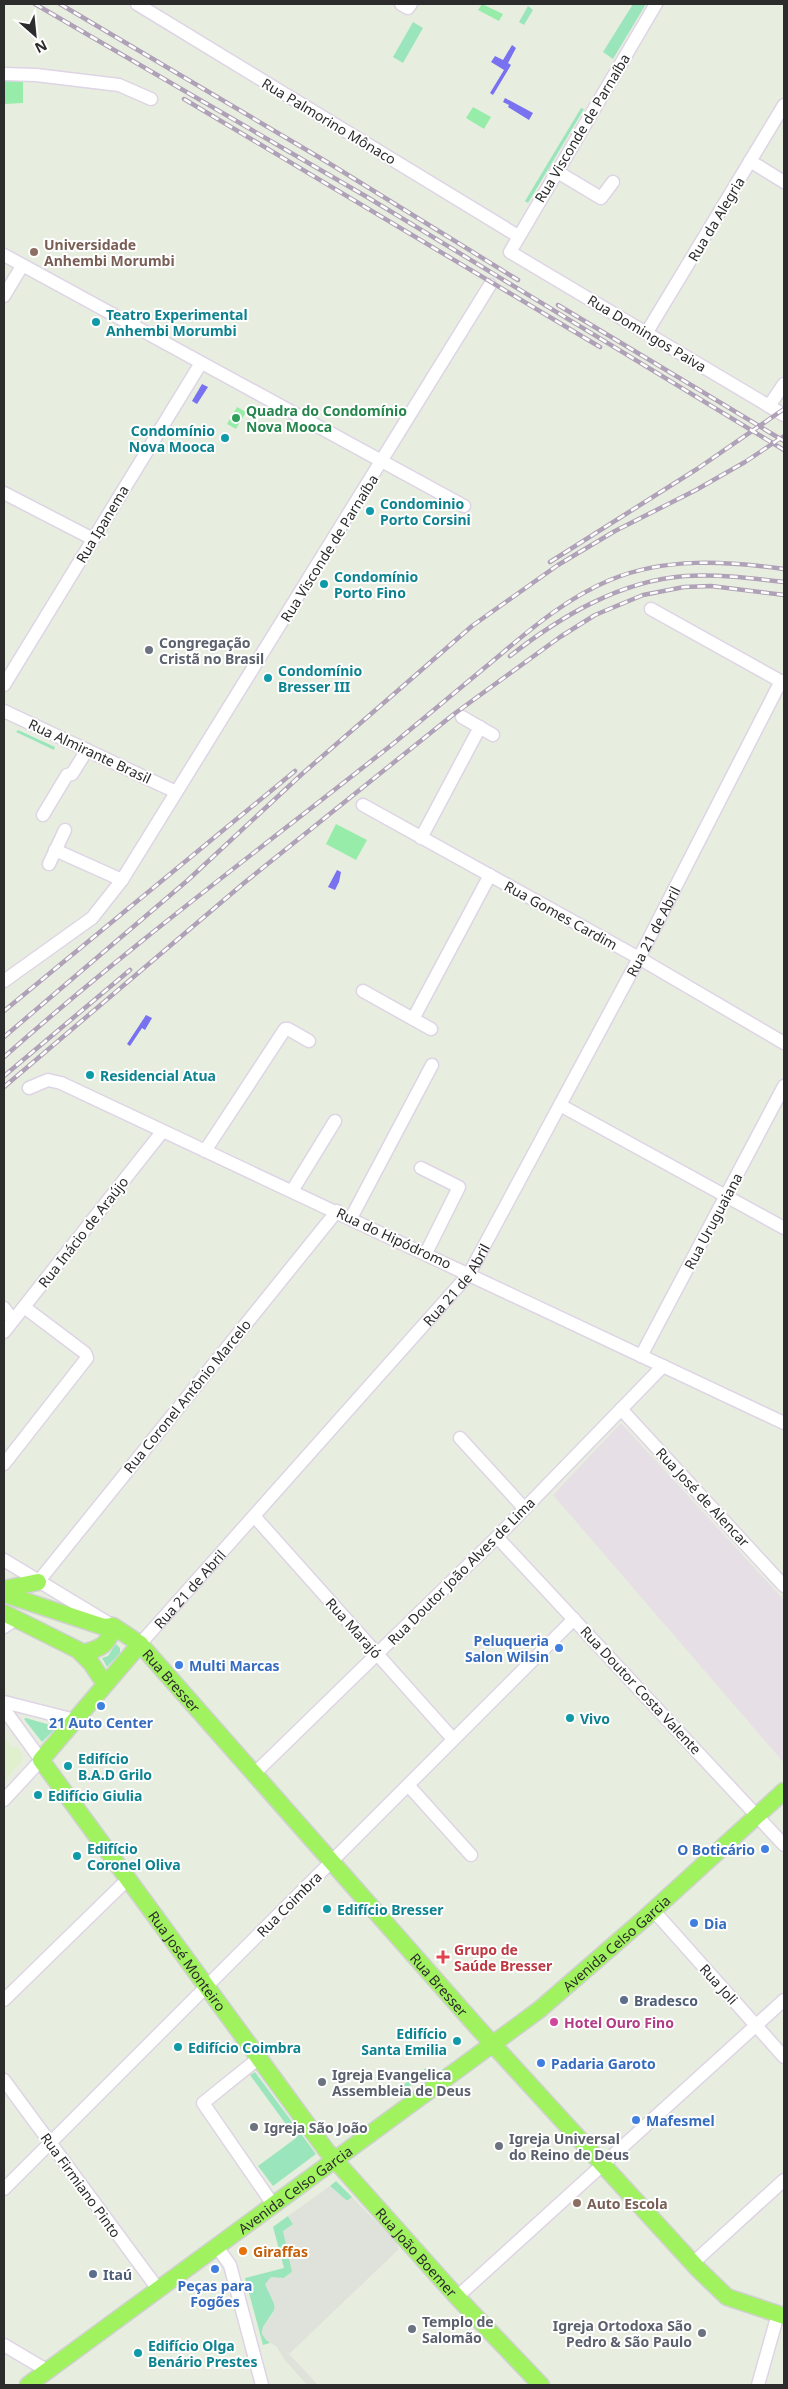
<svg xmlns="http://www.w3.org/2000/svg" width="788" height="2389" font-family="'Noto Sans',sans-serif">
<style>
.industrial{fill:#e7dfe6}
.education{fill:#e0efce}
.green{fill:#9be5bc}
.pitch{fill:#97eca9}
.plaza{fill:#dee2da}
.water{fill:#7871f0}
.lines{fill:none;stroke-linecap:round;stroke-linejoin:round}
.minor-casing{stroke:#ded4e5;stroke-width:15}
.major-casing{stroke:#d1d1d1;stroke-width:19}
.minor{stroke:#fff;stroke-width:12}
.major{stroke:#a0f25f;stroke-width:16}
.rail-casing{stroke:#afa1b7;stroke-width:4.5}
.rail{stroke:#fff;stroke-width:2.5;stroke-dasharray:8;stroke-linecap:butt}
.education-dot{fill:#8d6e63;stroke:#fff;stroke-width:2}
.culture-dot{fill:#0f9aa8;stroke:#fff;stroke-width:2}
.leisure-dot{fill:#2e9e5b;stroke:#fff;stroke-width:2}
.worship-dot{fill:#6b7280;stroke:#fff;stroke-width:2}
.shop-dot{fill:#3f7fe0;stroke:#fff;stroke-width:2}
.health-dot{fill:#e0444e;stroke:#fff;stroke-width:2}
.service-dot{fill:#5c6f8a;stroke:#fff;stroke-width:2}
.hotel-dot{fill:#d1479c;stroke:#fff;stroke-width:2}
.food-dot{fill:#e8710a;stroke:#fff;stroke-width:2}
.labels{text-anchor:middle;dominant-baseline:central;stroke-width:4;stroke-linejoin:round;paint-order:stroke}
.street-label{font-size:14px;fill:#2c2c2c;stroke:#fff}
.education-label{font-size:14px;font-weight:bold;fill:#785e54;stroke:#fff;text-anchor:start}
.culture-label{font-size:14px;font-weight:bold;fill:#0d838f;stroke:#fff;text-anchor:start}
.leisure-label{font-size:14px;font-weight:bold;fill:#27864d;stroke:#fff;text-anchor:start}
.worship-label{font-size:14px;font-weight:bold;fill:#5b616d;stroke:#fff;text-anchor:start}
.shop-label{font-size:14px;font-weight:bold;fill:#366cbe;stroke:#fff;text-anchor:start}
.health-label{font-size:14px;font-weight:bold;fill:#be3a42;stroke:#fff;text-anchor:start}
.service-label{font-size:14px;font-weight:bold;fill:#4e5e75;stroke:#fff;text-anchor:start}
.hotel-label{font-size:14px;font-weight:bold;fill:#b23c85;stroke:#fff;text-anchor:start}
.food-label{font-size:14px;font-weight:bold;fill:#c56008;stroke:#fff;text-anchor:start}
</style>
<rect width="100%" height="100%" fill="#e8eedf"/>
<path class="industrial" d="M621 1423 784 1600V1763L553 1495Z"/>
<path class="education" d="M4 1736 12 1748 17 1746 23 1757 21 1762 4 1781Z"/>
<g class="green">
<path d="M633 4H646L613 59 603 52Z"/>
<path d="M528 6 533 10 524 25 519 22Z"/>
<path d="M413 22 423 28 403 63 393 57Z"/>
<path d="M581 108 584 109 528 203 525 201Z"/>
<path d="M18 730 55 747 54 750 16 732Z"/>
<path d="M116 1644 120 1648V1653L107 1667 102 1658 108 1656Z"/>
<path d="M26 1718 57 1727 42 1742 24 1719Z"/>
<path d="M426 2068 429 2072 402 2092 399 2088Z"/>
<path d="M255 2072 316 2154 273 2186 258 2166 296 2138 250 2075Z"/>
<path d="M336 2181 352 2197 347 2201 330 2186Z"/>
<path d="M288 2216 293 2224 292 2272 284 2278 273 2298 275 2309 263 2327 262 2334 270 2343 263 2345 245 2278 284 2268 273 2227Z"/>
</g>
<g class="pitch">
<path d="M482 4 503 14 499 21 478 10Z"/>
<path d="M23 78V103L4 104V79Z"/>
<path d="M473 107 491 117 484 129 466 118Z"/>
<path d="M237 407 246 412 236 429 227 424Z"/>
<path d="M336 824 367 840 356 860 326 844Z"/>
</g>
<path class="plaza" d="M330 2186 347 2201 352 2197 395 2241 399 2249 289 2354 318 2385H307L284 2359 277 2347 266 2340 262 2334 263 2327 273 2313 275 2306 265 2284 271 2277 285 2278 292 2272 283 2231 293 2224 288 2216Z"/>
<g class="water">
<path d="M512 45 516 48 508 63 511 65 493 95 490 93 504 70 491 62 495 56 503 60Z"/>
<path d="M505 98 533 113 529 120 508 107 509 105 503 102Z"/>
<path d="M202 384 208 387 197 404 192 401Z"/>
<path d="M337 870 341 872 339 882 335 890 328 887Z"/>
<path d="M146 1015 152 1018 145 1030 142 1028 130 1046 127 1044Z"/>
</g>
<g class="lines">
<g class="minor-casing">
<g id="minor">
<path d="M137 4 518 236"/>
<path d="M401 4 408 8 411 4"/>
<path d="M656 4 510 252 784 415"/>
<path d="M4 74 36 75 119 85 151 99"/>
<path d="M750 161 784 182"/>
<path d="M556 171 601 198 613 182"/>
<path d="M4 255 464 506"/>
<path d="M4 296 22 266"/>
<path d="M647 332 784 105"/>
<path d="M769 406 784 384"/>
<path d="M4 493 93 539"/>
<path d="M651 609 784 683"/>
<path d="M4 685 201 363"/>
<path d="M4 711 176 792"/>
<path d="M462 717 493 735"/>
<path d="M363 805 639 958 784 1043"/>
<path d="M43 815 67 775 72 774 87 750"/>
<path d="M421 838 480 727"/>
<path d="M55 850 122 880"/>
<path d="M49 864 65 830"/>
<path d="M4 981 92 918 122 880 490 285"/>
<path d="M363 991 431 1029"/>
<path d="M413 1019 490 875"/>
<path d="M29 1088 48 1080 61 1083 784 1423"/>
<path d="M560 1105 784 1228"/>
<path d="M205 1151 285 1029H288L309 1041"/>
<path d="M421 1168 459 1187 426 1253"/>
<path d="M292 1191 335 1121"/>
<path d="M351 1218 432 1065"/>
<path d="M4 1308 13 1320"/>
<path d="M4 1332 162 1132"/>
<path d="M641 1356 784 1086"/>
<path d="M621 1409 784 1586"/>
<path d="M460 1438 524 1508"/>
<path d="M4 1464 87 1358 85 1353 24 1307"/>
<path d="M254 1516 453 1739"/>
<path d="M497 1537 784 1845"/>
<path d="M4 1560 108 1623"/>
<path d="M38 1582 337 1211"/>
<path d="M4 1627 16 1619"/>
<path id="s1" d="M140 1644 469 1274 639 958 781 681"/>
<path d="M4 1702 75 1720"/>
<path d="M4 1709 41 1760 4 1800"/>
<path d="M255 1773 497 1537 663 1366"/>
<path d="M408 1785 471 1855"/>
<path d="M654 1911 784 2057"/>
<path d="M4 2000 128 1879"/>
<path d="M259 2058 203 2103 274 2206"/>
<path d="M4 2080 158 2289"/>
<path d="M4 2189 574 1619"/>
<path d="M217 2247 230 2265 262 2385"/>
<path d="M693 2263 784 2180"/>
<path d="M457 2297 784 2000"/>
<path d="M4 2345 48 2371"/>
<path d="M758 2385 778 2314"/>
</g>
</g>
<g class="major-casing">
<g id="major">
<path d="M4 1589 38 1582"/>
<path id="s2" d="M4 1594 104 1627 113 1626 140 1644 478 2028 699 2270 727 2297 784 2316"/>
<path d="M4 1613 78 1650 91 1663 105 1684"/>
<path id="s3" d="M140 1644 41 1760 326 2150 457 2297 541 2385"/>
<path d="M82 1653C100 1649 109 1645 113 1626"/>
<path id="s4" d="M28 2385 539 2010 645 1918 784 1791"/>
</g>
</g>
<use href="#minor" class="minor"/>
<use href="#major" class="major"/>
<g class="rail-casing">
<g id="rail">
<path d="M35 4 367 197 784 450"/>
<path d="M60 4 327 162 518 280"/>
<path d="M184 99 600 347"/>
<path d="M558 305 784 441"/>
<path d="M550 562 697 469 784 409"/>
<path d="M510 656C561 616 620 581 685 576 718 574 751 578 784 582"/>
<path d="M4 1011 295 771"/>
<path d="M4 1037 188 880 302 774 472 626 558 565 615 531 696 490 745 462 784 436"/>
<path d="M4 1057C129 946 263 847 394 743 429 714 465 684 500 655 534 626 569 597 610 580 665 557 727 561 784 569"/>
<path d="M4 1076 130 970"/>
<path d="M4 1087 244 883 454 714 560 637 595 615 643 595 684 587 711 586 784 595"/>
</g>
</g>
<use href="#rail" class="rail"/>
</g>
<g class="education-dot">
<circle cx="34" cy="252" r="5"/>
<circle cx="577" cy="2203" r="5"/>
</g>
<g class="culture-dot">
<circle cx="96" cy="322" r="5"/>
<circle cx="225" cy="438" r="5"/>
<circle cx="370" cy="511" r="5"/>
<circle cx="324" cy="584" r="5"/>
<circle cx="268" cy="678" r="5"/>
<circle cx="90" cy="1075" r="5"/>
<circle cx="570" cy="1718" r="5"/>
<circle cx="68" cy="1766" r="5"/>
<circle cx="38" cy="1795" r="5"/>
<circle cx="77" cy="1856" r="5"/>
<circle cx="327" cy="1909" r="5"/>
<circle cx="457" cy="2041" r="5"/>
<circle cx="178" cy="2047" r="5"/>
<circle cx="138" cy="2353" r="5"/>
</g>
<circle class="leisure-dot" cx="236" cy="418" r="5"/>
<g class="worship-dot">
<circle cx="149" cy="650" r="5"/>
<circle cx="322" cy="2082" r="5"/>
<circle cx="254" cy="2127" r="5"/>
<circle cx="499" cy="2146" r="5"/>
<circle cx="412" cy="2329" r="5"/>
<circle cx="702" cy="2333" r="5"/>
</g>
<g class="shop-dot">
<circle cx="559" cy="1648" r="5"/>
<circle cx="179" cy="1665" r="5"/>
<circle cx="101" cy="1706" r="5"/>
<circle cx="765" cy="1849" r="5"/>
<circle cx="694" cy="1923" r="5"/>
<circle cx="541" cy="2063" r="5"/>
<circle cx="636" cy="2120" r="5"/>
<circle cx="215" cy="2269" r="5"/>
</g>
<path class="health-dot" d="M440.5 1949.5h5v5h5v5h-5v5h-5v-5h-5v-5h5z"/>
<g class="service-dot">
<circle cx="624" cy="2000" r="5"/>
<circle cx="93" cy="2274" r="5"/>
</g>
<circle class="hotel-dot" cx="554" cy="2022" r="5"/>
<circle class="food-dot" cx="243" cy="2251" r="5"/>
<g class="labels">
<g class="street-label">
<text transform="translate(329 121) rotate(31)">Rua Palmorino Mônaco</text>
<text transform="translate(582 128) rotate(-59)">Rua Visconde de Parnaíba</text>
<text transform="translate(716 219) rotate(-59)">Rua da Alegria</text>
<text transform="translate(647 333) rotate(31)">Rua Domingos Paiva</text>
<text transform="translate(102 524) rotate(-59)">Rua Ipanema</text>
<text transform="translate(329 548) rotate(-58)">Rua Visconde de Parnaíba</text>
<text transform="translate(90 751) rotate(25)">Rua Almirante Brasil</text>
<text transform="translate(561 915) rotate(29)">Rua Gomes Cardim</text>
<text stroke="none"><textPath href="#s1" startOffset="884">Rua 21 de Abril</textPath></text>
<text transform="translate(713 1221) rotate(-62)">Rua Uruguaiana</text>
<text transform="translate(83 1232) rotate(-52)">Rua Inácio de Araújo</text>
<text transform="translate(394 1238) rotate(25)">Rua do Hipódromo</text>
<text stroke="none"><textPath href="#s1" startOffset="479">Rua 21 de Abril</textPath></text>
<text transform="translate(187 1396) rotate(-51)">Rua Coronel Antônio Marcelo</text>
<text transform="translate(703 1497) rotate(47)">Rua José de Alencar</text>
<text transform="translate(461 1571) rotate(-45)">Rua Doutor João Alves de Lima</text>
<text stroke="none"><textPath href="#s1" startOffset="74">Rua 21 de Abril</textPath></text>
<text transform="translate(354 1628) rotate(48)">Rua Marajó</text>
<text stroke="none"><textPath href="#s2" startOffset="195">Rua Bresser</textPath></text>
<text transform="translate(641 1690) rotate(47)">Rua Doutor Costa Valente</text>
<text transform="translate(289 1904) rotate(-45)">Rua Coimbra</text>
<text stroke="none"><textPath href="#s4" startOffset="736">Avenida Celso Garcia</textPath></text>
<text stroke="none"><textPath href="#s3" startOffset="401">Rua José Monteiro</textPath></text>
<text stroke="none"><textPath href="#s2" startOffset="600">Rua Bresser</textPath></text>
<text transform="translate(719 1984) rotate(48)">Rua Joli</text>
<text transform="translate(81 2185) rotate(54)">Rua Firmiano Pinto</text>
<text stroke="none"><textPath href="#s4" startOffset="331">Avenida Celso Garcia</textPath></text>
<text stroke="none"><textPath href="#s3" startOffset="772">Rua João Boemer</textPath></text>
</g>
<g class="education-label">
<text x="44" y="244">Universidade<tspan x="44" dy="16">Anhembi Morumbi</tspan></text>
<text x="587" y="2203">Auto Escola</text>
</g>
<g class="culture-label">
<text x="106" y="314">Teatro Experimental<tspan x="106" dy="16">Anhembi Morumbi</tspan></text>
<text x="215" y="430" text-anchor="end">Condomínio<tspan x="215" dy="16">Nova Mooca</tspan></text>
<text x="380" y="503">Condominio<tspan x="380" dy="16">Porto Corsini</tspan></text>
<text x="334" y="576">Condomínio<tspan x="334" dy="16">Porto Fino</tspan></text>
<text x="278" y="670">Condomínio<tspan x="278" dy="16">Bresser III</tspan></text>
<text x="100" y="1075">Residencial Atua</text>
<text x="580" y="1718">Vivo</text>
<text x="78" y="1758">Edifício<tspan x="78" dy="16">B.A.D Grilo</tspan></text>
<text x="48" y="1795">Edifício Giulia</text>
<text x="87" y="1848">Edifício<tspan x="87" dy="16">Coronel Oliva</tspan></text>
<text x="337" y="1909">Edifício Bresser</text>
<text x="447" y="2033" text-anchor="end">Edifício<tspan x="447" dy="16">Santa Emilia</tspan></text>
<text x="188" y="2047">Edifício Coimbra</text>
<text x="148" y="2345">Edifício Olga<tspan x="148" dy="16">Benário Prestes</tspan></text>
</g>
<g class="leisure-label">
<text x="246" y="410">Quadra do Condomínio<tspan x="246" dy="16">Nova Mooca</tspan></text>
</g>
<g class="worship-label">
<text x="159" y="642">Congregação<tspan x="159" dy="16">Cristã no Brasil</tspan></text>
<text x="332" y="2074">Igreja Evangelica<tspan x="332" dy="16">Assembleia de Deus</tspan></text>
<text x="264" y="2127">Igreja São João</text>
<text x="509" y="2138">Igreja Universal<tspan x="509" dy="16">do Reino de Deus</tspan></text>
<text x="422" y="2321">Templo de<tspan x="422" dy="16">Salomão</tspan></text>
<text x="692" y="2325" text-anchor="end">Igreja Ortodoxa São<tspan x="692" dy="16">Pedro &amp; São Paulo</tspan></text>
</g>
<g class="shop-label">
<text x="549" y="1640" text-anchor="end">Peluqueria<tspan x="549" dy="16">Salon Wilsin</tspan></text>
<text x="189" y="1665">Multi Marcas</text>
<text x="101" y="1722" text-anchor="middle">21 Auto Center</text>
<text x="755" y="1849" text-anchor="end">O Boticário</text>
<text x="704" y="1923">Dia</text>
<text x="551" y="2063">Padaria Garoto</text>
<text x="646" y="2120">Mafesmel</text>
<text x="215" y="2285" text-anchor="middle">Peças para<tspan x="215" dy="16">Fogões</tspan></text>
</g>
<g class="health-label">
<text x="454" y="1949">Grupo de<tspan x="454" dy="16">Saúde Bresser</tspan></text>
</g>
<g class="service-label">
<text x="634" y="2000">Bradesco</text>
<text x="103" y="2274">Itaú</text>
</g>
<g class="hotel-label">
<text x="564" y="2022">Hotel Ouro Fino</text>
</g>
<g class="food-label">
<text x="253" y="2251">Giraffas</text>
</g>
</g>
<rect width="788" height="2389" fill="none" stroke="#2c2c2c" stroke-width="10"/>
<g transform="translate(35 35) rotate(153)" stroke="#ffffff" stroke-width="4" paint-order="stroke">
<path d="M0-4L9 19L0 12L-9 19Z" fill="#2c2c2c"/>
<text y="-8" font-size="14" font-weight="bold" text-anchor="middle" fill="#2c2c2c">N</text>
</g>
</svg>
